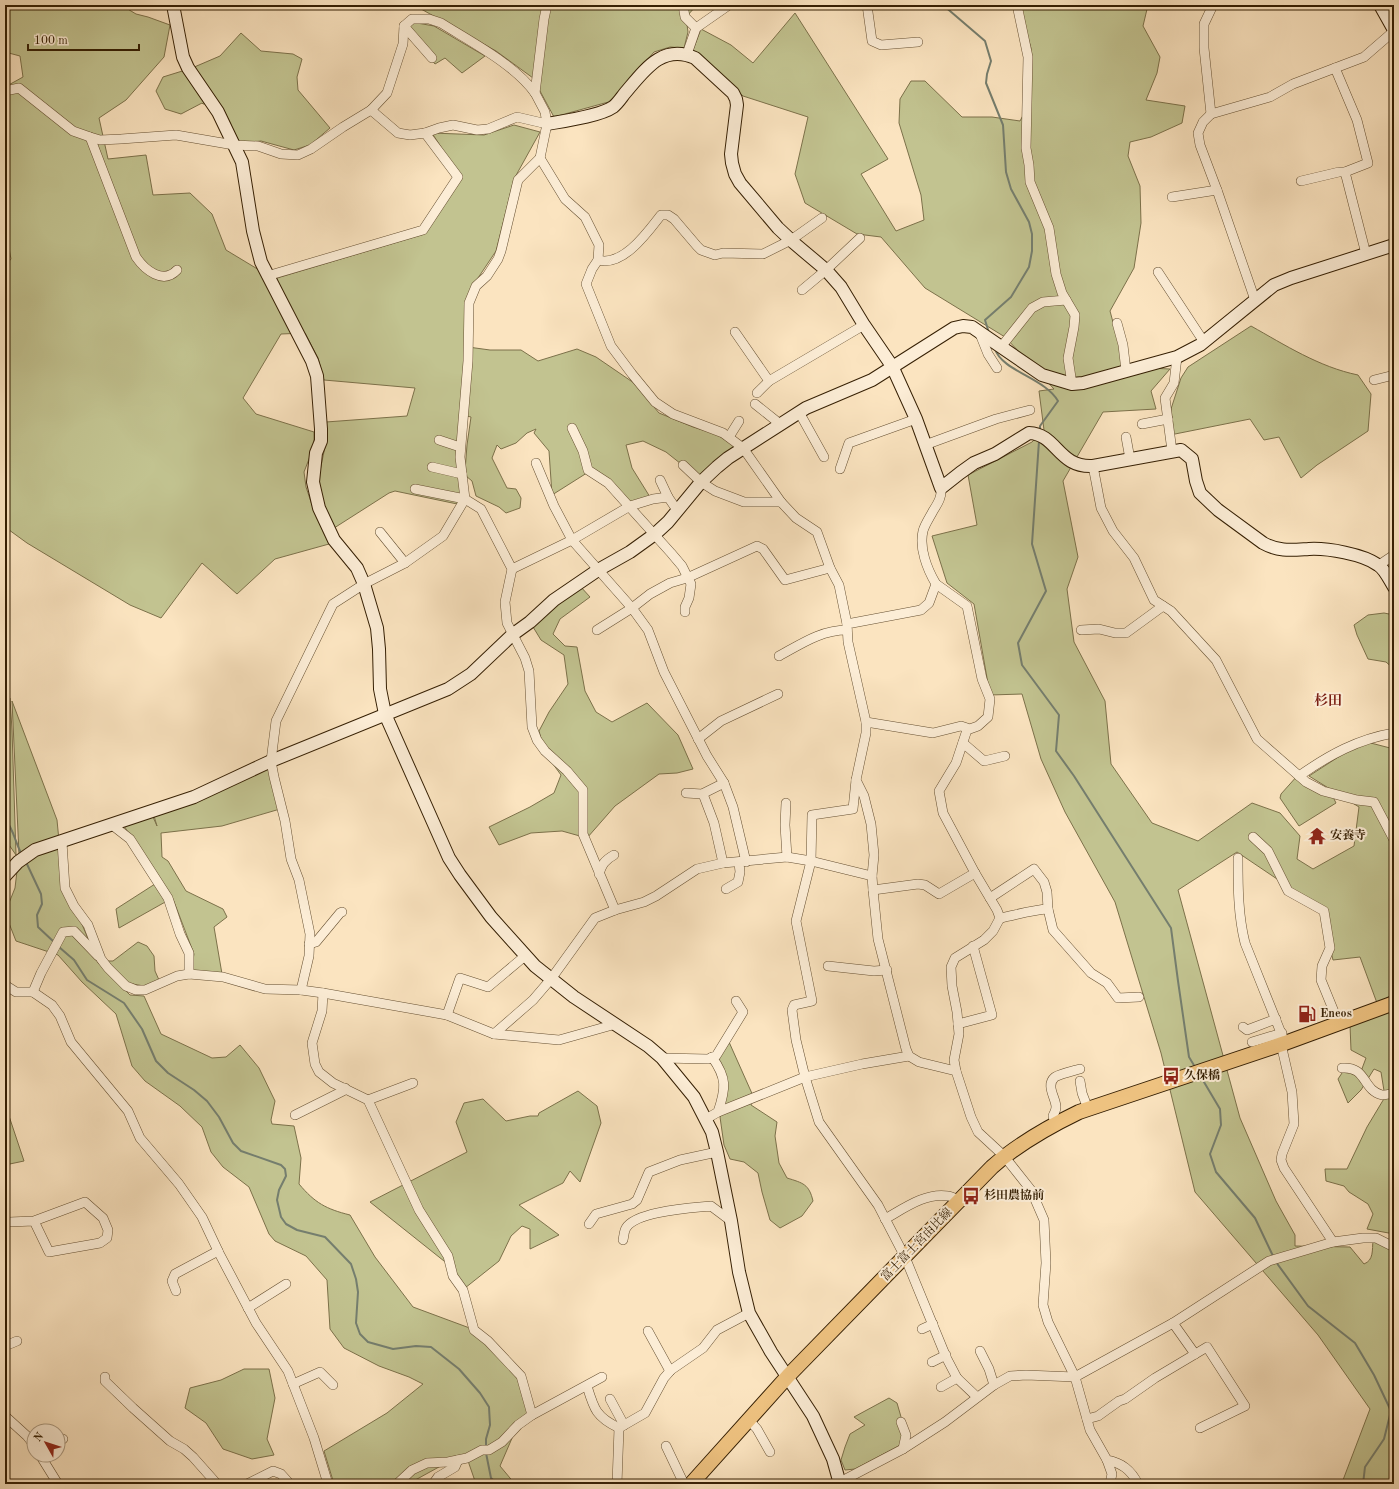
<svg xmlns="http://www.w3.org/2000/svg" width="1399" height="1489" font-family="'Old Standard TT','Noto Serif JP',serif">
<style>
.green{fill:#c2c390;stroke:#7c714a}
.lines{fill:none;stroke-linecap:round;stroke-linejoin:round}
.stream{stroke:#757e6e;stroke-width:2}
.street-casing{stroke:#665032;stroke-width:10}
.secondary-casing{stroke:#351f03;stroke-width:14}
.primary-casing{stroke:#351f03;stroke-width:16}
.street{stroke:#fcedd6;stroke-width:9}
.secondary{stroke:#fcedd6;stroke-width:12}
.primary{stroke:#eec280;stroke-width:14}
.labels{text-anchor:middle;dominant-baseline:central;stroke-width:4;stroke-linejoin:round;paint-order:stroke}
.poi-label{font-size:12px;font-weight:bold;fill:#351f03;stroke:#fcedd6;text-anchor:start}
.street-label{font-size:12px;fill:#351f03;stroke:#fcedd6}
.quarter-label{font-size:14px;font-weight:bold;fill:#7a1f14;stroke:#fcedd6}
</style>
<rect width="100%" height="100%" fill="#fbe4c0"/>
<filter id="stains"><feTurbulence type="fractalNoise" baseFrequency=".005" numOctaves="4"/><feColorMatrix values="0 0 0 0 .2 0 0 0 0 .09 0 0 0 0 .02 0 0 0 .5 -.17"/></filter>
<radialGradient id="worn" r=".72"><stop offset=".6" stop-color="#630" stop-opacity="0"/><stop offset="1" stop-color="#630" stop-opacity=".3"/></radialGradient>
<g class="green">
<path d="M5 5H121L136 14 148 17 170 25 164 57 126 100 99 118 108 159 146 155 153 195 190 193 212 214 226 250 274 279 424 234 461 178 432 133 484 135 514 125 540 132 514 179 496 251 476 281 465 340 462 430 465 471 467 445 471 417 467 416 468 347 490 350H521L538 361 577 349 596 357 634 383 659 413 693 427 716 434 736 447 700 479 666 452 643 441 626 445 632 468 650 497 628 507 590 471 552 495 549 451 534 433 536 429 527 433 516 443 501 449 497 445 492 458 507 488 516 489 521 498 520 508 506 513 499 507 476 496 472 481 466 476 462 505 395 491 389 493 331 530 317 485 325 447 326 422 407 416 415 388 324 380 318 358 305 333 281 334 243 398 256 414 314 432V446L304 472 306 487 314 511 329 544 275 559 237 594 202 563 161 618 130 605 27 543 5 527V266L11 259 5 227V87L23 77 20 56 5 52Z"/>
<path d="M414 5H697L686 17 688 32 684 48 670 47 654 52 612 101 554 117 533 78 496 51Z"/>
<path d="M1018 5H1148L1143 26 1160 57 1157 73 1146 100 1185 106 1182 123 1151 137 1130 142 1128 156 1140 186 1141 223 1134 268 1110 311 1125 367 1170 369 1151 391 1156 409 1103 412 1063 481 1078 557 1067 589 1074 642 1105 701 1111 764 1152 823 1198 841 1252 803 1280 813 1300 836 1297 859 1313 869 1354 846 1359 807 1309 776 1363 741 1394 749V994L1377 1003 1360 957 1333 960 1320 908 1237 852 1178 890 1240 1118 1276 1201 1295 1235V1246L1350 1247 1364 1264C1374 1260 1372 1250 1373 1240L1394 1250V1484H1344L1343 1480 1370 1409 1318 1335 1195 1192 1161 1053 1115 902 1065 812 1041 759 1022 694 990 695 974 604 947 583 932 536 977 525 968 475 1032 442 1044 430 1039 391 1054 389 1005 337 925 288 881 237 857 234 805 203 795 174 808 117 743 96 693 50 701 29 731 45 753 63 795 13 888 159 861 174 896 231 924 220 921 195 899 123 900 99 911 81H925L962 117H992L1020 121 1027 108 1031 48Z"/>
<path d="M417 23 434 26 485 56 462 73 445 58 435 64 409 34 411 24Z"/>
<path d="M241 33 261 51 293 54 302 59 297 77 298 90 330 128 310 145 294 150 261 141 241 143 236 137 228 119 218 102 203 104 202 103 181 114 165 109 156 91 163 77 192 68 220 56Z"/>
<path d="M1251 326C1285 345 1319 367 1358 375L1371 394 1368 431 1317 465 1301 478 1279 437 1264 440 1250 419 1170 435 1171 409 1181 378 1188 367Z"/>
<path d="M580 586 590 597 560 619 553 634 565 646 577 647 585 691 596 712 612 722 647 703 678 735 693 769 677 773 659 774 615 806 587 838 562 831 531 833 499 845 489 827 530 807 554 793 561 775 545 753 539 731 549 712 568 684 564 655 541 640 530 622Z"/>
<path d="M1384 613 1394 615V669L1386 662 1368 659 1357 635 1354 625 1368 615Z"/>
<path d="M5 695 10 698 12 730 16 855 5 839Z"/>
<path d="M12 701 57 820 64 893 79 917 98 963 130 995 144 996 161 1034 212 1058 226 1057 240 1045 259 1068 275 1101 271 1120 272 1124 294 1126 301 1158 299 1184C315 1203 326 1209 350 1215L375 1257 413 1307 475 1330 518 1372 530 1413 519 1422 500 1466 515 1484H476L467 1458 448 1462 408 1484H334L324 1451 387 1413 423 1384 409 1377 379 1366 344 1348 330 1329 327 1280 306 1256 275 1241 269 1234 249 1187 223 1167 211 1152 202 1127 180 1106 145 1081 132 1066 116 1014 82 982 58 955 16 941 5 913 15 888 19 854Z"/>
<path d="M267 765 280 809 222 826 161 833 162 857 168 861 186 891 223 909 227 917 214 927 222 974 191 971 194 954 173 899 124 826 153 817 157 826 154 816Z"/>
<path d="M1298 775 1332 795 1336 803 1299 826 1280 798 1281 794Z"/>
<path d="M155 884 167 901 119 928 116 909Z"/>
<path d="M138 942 147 946 154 956 155 971 159 980 144 986 127 983 106 961H113Z"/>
<path d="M1394 1006V1234L1367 1229 1373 1214 1368 1204 1349 1192 1344 1186 1326 1181 1325 1169H1347L1367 1127 1385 1097 1381 1072 1374 1069 1361 1090 1348 1103 1338 1079 1344 1070 1360 1074 1366 1058 1351 1050 1350 1025Z"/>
<path d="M729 1042 754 1098 751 1105 777 1122 775 1136 779 1163 787 1178C803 1183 809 1184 813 1201L802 1216 780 1228 770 1220 762 1192 758 1173 744 1162 730 1159 724 1145 720 1117 723 1094 718 1059Z"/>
<path d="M578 1091 597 1106 601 1123 580 1182 570 1171 563 1183 519 1205 559 1235 530 1249V1229L522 1226 511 1236 499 1261 465 1288 449 1265 370 1202 467 1152 456 1122 464 1103 483 1099 506 1121 530 1116H538L539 1113Z"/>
<path d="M5 1104 24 1161 5 1165Z"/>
<path d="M244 1369H269L275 1398 267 1439 274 1455 252 1459 223 1449 206 1423 185 1408 190 1388 221 1380Z"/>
<path d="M889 1398 897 1403 908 1441 855 1469 845 1470 841 1460 845 1447 850 1434 865 1425 854 1417Z"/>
</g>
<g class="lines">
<g class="stream">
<path d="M943 5 985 41 991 61 987 74 986 83 1003 125 1006 172 1011 189 1029 222 1032 234V251L1029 267 1011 297 985 320 989 333"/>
<path d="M995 349C1002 371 1045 378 1058 401L1040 426V431"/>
<path d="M1039 441 1032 544 1046 591 1018 643 1022 665 1059 715 1056 751 1074 776 1171 928 1178 981 1189 1057 1195 1067"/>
<path d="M5 819C14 830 15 842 22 855"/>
<path d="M26 862 41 894 42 904 37 915 38 927 54 942"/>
<path d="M59 947 74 960 87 980 124 1003 142 1029 156 1061 168 1073 194 1090 207 1101 219 1117 233 1143 241 1151 281 1165 285 1169 286 1176 279 1190 277 1200 281 1217 286 1224 297 1230 325 1237 351 1264 356 1279 358 1292 356 1323 360 1334 368 1342 393 1349 416 1346 431 1347 459 1369 480 1393 489 1407 490 1425 486 1439V1447"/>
<path d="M1201 1077 1220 1109 1221 1125 1210 1154 1216 1172 1255 1218 1273 1256"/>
<path d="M1276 1262 1308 1306 1355 1343 1374 1375 1391 1411 1384 1439 1365 1467 1363 1484"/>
<path d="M486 1453 491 1478 497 1484"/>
</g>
<g class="street-casing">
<g id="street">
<path d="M683 5 685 17 696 28"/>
<path d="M867 5 872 41 881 45 918 42"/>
<path d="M1017 5 1028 57 1026 148 1029 165 1030 182 1049 228 1056 274 1062 293 1075 315 1074 327 1068 358 1072 384"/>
<path d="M404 26 432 58"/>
<path d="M687 54 696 28 729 5"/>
<path d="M5 91 19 88 73 131 90 137 100 140 121 139 176 135 234 145 258 146 281 154 298 155 311 149 343 127 371 110 387 93 403 44 404 26 412 19H429L441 23C471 42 514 64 535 93"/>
<path d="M1211 114 1204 48V24L1213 5"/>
<path d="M425 133 439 128 453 125 477 130 488 129 517 117 547 124"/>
<path d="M90 137 136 257C145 270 163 285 177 270"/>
<path d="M540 158 565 199 585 217 599 245 598 260 592 269 586 284 611 346 632 374 655 402 673 414 723 433 743 448 781 502 796 518 817 532 830 568"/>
<path d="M1345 172 1366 254"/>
<path d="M1301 181 1339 172H1345L1368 163 1357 120 1335 68"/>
<path d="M1172 197 1217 190"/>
<path d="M598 260C623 267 647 233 661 215H668L674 219 697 246 701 250 715 255 723 253 763 254 791 240 822 218"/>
<path d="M1158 272 1204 342"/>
<path d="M267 276 423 230 458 177 425 133 410 135 398 133 371 110"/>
<path d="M802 290 826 270 860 238"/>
<path d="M1255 300 1217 190 1200 145 1198 133 1203 122 1211 114 1270 97 1293 84 1364 57 1394 31"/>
<path d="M1117 323 1123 345 1126 371"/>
<path d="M735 332 769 381 864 325"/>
<path d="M980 334 988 354 997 368"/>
<path d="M1001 347 1032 308 1043 302 1066 300"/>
<path d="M1374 380 1394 375"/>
<path d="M757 393 769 381"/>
<path d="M755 404 780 424"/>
<path d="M799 412 824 457"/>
<path d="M1142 424 1168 419"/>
<path d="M572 428 583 451 588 470 608 483 671 553 682 566 691 584 689 598 685 607V612"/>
<path d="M729 437 739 421"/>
<path d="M1126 437 1130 459"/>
<path d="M439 440 460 447"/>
<path d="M925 445 996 419 1030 410"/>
<path d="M1172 451 1165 398 1174 383 1177 357"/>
<path d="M536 463 554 506 572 540 632 608 648 630 664 672 707 756 724 783 733 807 746 862"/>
<path d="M683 465 701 482 715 491 744 502H781"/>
<path d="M1093 466 1101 508 1113 531 1134 558 1154 600 1171 611 1216 660 1257 739 1306 782 1323 791 1357 800 1374 802 1394 840"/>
<path d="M432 467 462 474"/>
<path d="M840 469 849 443 916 419"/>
<path d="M660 480 668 497"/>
<path d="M941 488C942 497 938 503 933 511 930 517 925 524 923 531 919 548 927 569 936 584L929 603 921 610 847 624 848 642 866 722V733L856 780 864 796 871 824 874 855 872 876 873 890 878 939 906 1049 909 1056 919 1062 956 1071 971 1117 978 1132 1004 1156 1031 1190 1044 1220 1046 1263 1043 1305 1048 1322 1075 1377 1090 1430 1107 1460C1122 1463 1131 1470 1138 1484"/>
<path d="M415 489 465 499 481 509 512 569 505 602 507 623 525 658 529 671 532 727 537 740 545 751 567 771 583 790V834L615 910"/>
<path d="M380 532 405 563"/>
<path d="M1379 565 1394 555"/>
<path d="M512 569 572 540 630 506 653 499 668 497 677 510"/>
<path d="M936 584 967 606 982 679 990 699 988 717 978 726 967 730 956 763 939 791 943 813 975 873 997 910 1000 918 993 931 984 940 955 958 951 967 952 986 957 1012 959 1034 954 1060 956 1071"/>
<path d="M597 630 632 608 650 594 670 583 687 578 757 546 763 549 785 580 830 568 839 585 847 624"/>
<path d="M1081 630 1099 629 1115 633H1126L1163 606"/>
<path d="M779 656C801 644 821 630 847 630"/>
<path d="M866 722 933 733 961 726 967 728V730"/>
<path d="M698 739 721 721 778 694"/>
<path d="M963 743 984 761 1005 756"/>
<path d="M1299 776C1329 755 1358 739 1394 733"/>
<path d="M856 780 853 809 812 815 811 861 796 921 812 1001 794 1005 792 1010 796 1040 805 1077 819 1122 878 1205 905 1257 946 1357 957 1378 977 1397"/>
<path d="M686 793 702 794 724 783"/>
<path d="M703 794 714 823 723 863"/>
<path d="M786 803 785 825 787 857"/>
<path d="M112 825 130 839 168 898 180 934 189 953V974"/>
<path d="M1253 837 1268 851 1288 891 1324 911 1330 948 1322 966 1321 980 1339 1024"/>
<path d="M62 842 65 888 74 906 88 925 101 959 108 968 126 986 136 990H145L177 976 189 974 223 977 265 989 301 990 323 993 447 1015 494 1034 559 1040 616 1024"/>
<path d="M1238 858C1238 886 1238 915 1245 943L1285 1043"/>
<path d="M599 874C602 864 605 860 614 855"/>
<path d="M726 889 738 882 740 872 739 863"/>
<path d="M873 890 918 884 925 885 939 894 975 873"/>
<path d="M990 898 1034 869 1044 882 1047 892 1048 909 1053 930 1091 973 1107 983 1118 998 1139 997"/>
<path d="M1000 918C1016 915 1031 910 1048 909"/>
<path d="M309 944 316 942 340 913 342 912"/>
<path d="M828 966 874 971 887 970"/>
<path d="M5 985 16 992H33L52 1005 60 1016 71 1042 128 1111 140 1138 179 1184 202 1217 219 1253 256 1323 288 1371 314 1438 328 1484"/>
<path d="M301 990 309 956 310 934 299 880 291 859 285 821 274 777 271 761 276 721 333 604 364 584 405 563 443 536 465 499 460 457 468 361 469 303 476 286 487 276 498 259 501 251 518 180 540 158 547 124 545 112 535 93 544 19 547 5"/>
<path d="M33 992 41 973 63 932 74 931 98 956"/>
<path d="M323 993 322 1011 312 1043 315 1064 319 1072 333 1083 368 1100 419 1210 448 1256 453 1276 463 1290 474 1330 488 1341 521 1376 532 1415"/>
<path d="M447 1015 460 978 488 987 525 956"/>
<path d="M958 1024 992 1015 973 946"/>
<path d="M1243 1027 1247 1030 1276 1019"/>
<path d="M494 1034 533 1000 551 979 595 918 615 910 644 902 656 896 697 869 723 863 787 857 811 861 872 876"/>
<path d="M1252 1042 1282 1033"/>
<path d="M1281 1044 1292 1092 1294 1124 1282 1154 1281 1160 1284 1168 1333 1242"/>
<path d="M712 1057C727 1078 726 1088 718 1112"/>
<path d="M662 1058 708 1059 716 1056 743 1012 736 1001"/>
<path d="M1342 1068C1367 1066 1362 1090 1382 1095 1385 1095 1390 1094 1394 1093"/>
<path d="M1080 1081 1082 1093 1088 1109"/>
<path d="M368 1100 413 1083"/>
<path d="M295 1115 343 1091 345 1088"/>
<path d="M706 1119 718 1112 805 1077 862 1064 909 1056"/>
<path d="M1055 1123 1053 1116C1054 1113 1056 1111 1056 1107 1056 1098 1045 1085 1055 1077 1060 1074 1073 1071 1080 1069"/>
<path d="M885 1219C903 1209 926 1192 948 1196 952 1196 955 1199 959 1201"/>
<path d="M9 1222 34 1221 85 1202 103 1218 108 1230 107 1238 100 1243 49 1252 34 1221"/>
<path d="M589 1224 596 1214 632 1204 637 1200 649 1172 680 1160 717 1152"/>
<path d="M623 1240C624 1236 624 1231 626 1228 636 1211 693 1208 711 1206L731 1221"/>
<path d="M176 1291 172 1281 175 1274 218 1251"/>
<path d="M248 1308 286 1284"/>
<path d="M1173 1323 1195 1354"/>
<path d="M922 1329 933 1324"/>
<path d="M648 1331 670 1371"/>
<path d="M5 1346 17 1341"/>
<path d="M980 1351 989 1369 994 1385"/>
<path d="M932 1362 946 1355"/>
<path d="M105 1377V1381L133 1408 170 1441 184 1449 193 1457 217 1484"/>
<path d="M293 1384 320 1372 333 1385"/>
<path d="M587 1386C594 1409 596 1417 619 1428"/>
<path d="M941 1387 957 1378"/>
<path d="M610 1399 624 1425"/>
<path d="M5 1416 27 1436 34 1445"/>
<path d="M748 1419 757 1429 770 1452"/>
<path d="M1087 1419 1098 1416 1119 1401 1125 1399 1155 1378 1207 1347 1245 1406 1200 1428"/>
<path d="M901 1422 906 1435 903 1449"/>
<path d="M619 1428 645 1413 664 1378 671 1370 703 1348 717 1330 749 1313"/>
<path d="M58 1442 63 1439"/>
<path d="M666 1446 684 1484"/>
<path d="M40 1455 58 1484"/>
<path d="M1107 1460 1112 1474 1110 1483 1108 1484"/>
<path d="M247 1484 273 1471 281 1474 290 1484"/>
<path d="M397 1484 412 1470 427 1463 448 1462 467 1458 482 1450H489L502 1442 518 1425 532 1415 602 1377"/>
<path d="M433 1484 438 1477 455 1467 458 1460"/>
<path d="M617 1484 619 1428"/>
<path d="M838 1484 840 1482 903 1449 945 1422 994 1385 1010 1376 1026 1375 1075 1377 1173 1323 1269 1261 1333 1242 1363 1238H1376L1394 1247"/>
</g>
</g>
<g class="secondary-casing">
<g id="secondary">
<path d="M173 5 183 57 188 68 218 112 242 162 253 231 261 262 312 361 317 376 318 389 321 429V441L316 453 313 482 319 508 334 540 357 568 364 584 377 628 379 649 380 689 385 714 449 858 460 875 491 917 535 966 574 997 648 1046 662 1058 694 1097 712 1132 717 1152 731 1221 739 1272 749 1313 771 1352 813 1416 833 1459 840 1484"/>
<path d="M1380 5 1394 30"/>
<path d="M547 124C564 121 600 116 613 107 618 103 621 98 625 93 644 71 662 43 695 58L733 93 736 99 737 105 731 154 732 163 735 174 740 183 778 228 794 243 826 270 841 287 864 325 892 366 916 419 941 488 960 473 974 463 995 454 1029 433C1057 434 1058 468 1093 466L1181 450 1192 459 1196 481 1200 493 1218 510 1263 543C1279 552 1292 550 1309 549 1327 548 1363 554 1378 565 1385 569 1390 581 1394 587"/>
<path d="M5 876 18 862 35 850 194 797 271 761 448 689 471 674 512 635 530 622 554 600 598 570 630 552 655 534 668 522 701 482 717 467 728 458 806 408 872 380 954 328 963 326 972 327 1042 375 1072 384 1083 383 1177 357 1200 345 1274 285 1291 278 1394 245"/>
</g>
</g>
<g class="primary-casing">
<path id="primary" d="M691 1484 788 1376 992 1167C1018 1144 1048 1127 1079 1112L1285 1043 1394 1003"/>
</g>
<use href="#street" class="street"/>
<use href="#secondary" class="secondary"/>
<use href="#primary" class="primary"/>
</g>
<defs>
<g id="temple-bare" transform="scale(1.38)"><path d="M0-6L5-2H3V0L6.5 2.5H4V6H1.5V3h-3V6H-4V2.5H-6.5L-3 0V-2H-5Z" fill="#8f2418" stroke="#fcedd6" stroke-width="2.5" paint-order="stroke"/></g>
<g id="fuel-bare" transform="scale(1.38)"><path d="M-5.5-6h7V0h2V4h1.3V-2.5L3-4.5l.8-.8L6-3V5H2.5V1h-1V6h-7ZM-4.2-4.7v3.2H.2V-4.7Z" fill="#8f2418" stroke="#fcedd6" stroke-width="2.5" paint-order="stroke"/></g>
<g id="bus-bare" transform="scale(1.38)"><path d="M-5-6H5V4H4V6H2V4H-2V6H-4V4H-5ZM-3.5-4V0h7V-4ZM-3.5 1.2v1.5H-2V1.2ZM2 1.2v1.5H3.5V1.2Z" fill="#8f2418" stroke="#fcedd6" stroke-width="2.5" paint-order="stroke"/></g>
</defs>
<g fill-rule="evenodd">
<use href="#temple-bare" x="1317" y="836"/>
<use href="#fuel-bare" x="1307" y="1014"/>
<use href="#bus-bare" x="1171" y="1076"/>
<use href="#bus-bare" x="971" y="1196"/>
</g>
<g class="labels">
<g class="poi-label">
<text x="1330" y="836">安養寺</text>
<text x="1320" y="1014">Eneos</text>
<text x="1184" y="1076">久保橋</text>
<text x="984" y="1196">杉田農協前</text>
</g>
<g class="street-label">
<text transform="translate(917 1245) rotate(-46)">富士富士宮由比線</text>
</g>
<g class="quarter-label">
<text x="1328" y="701">杉田</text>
</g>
</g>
<rect width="1399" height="1489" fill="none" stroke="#fbe4c0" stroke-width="20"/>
<rect x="6" y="6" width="1387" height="1477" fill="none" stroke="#351f03" stroke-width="2"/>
<rect x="10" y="10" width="1379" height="1469" fill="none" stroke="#351f03"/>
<g transform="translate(46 1443) rotate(309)"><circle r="19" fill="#fcedd6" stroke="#ac9b82"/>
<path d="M0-3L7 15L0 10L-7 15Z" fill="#8f2418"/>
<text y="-6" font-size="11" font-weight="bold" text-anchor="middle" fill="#351f03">N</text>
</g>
<path d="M28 44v6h111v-6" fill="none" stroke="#351f03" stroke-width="2"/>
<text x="34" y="44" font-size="12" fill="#351f03" stroke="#fcedd6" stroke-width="3" paint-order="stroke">100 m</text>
<rect width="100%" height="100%" filter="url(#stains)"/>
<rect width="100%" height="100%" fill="url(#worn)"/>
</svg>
